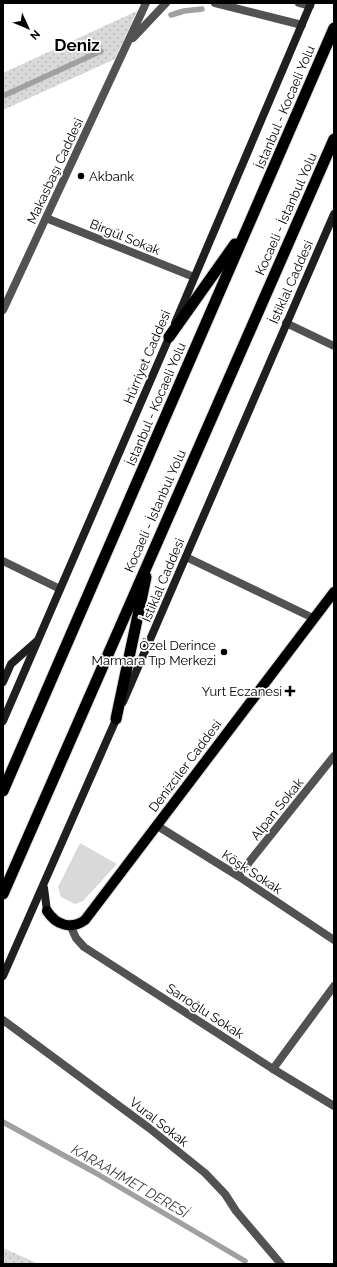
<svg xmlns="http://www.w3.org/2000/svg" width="337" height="1267" font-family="Raleway,sans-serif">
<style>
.grass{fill:url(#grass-dots)}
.park{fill:#d9d9d9}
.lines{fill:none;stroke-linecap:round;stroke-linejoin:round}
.stream{stroke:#a0a0a0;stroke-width:5.5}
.primary-casing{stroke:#dbdbdb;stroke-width:12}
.trunk-casing{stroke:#dbdbdb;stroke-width:13}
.minor{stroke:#525252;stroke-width:8}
.secondary{stroke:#1f1f1f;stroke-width:8}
.primary{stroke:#000;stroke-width:10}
.trunk{stroke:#000;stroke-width:11}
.poi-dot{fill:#000;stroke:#fff;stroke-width:1.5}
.labels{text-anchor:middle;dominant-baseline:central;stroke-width:3.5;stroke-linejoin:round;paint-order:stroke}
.street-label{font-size:13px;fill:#000;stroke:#fff}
.poi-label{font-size:13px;fill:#000;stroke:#fff;text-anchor:end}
.water-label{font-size:14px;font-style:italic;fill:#414141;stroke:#fff}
.district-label{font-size:17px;font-weight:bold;fill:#000;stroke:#fff}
</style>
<defs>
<pattern id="grass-dots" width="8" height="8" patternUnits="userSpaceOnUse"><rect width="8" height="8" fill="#d9d9d9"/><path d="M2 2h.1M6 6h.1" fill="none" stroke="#b8b8b8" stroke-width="1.8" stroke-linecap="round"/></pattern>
</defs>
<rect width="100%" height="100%" fill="#fff"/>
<g class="grass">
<path d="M137 11 115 59 3 110V73Z"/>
<path d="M3 1248 39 1264H3Z"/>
</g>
<path class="park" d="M80 843 117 864 83 901 75 904 61 897 58 887Z"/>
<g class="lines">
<g class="stream">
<path d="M171 15 184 11 202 9"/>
<path d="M3 96 101 51"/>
<path d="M3 1122 94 1172 245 1261"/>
</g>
<g class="primary-casing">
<path id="primary" d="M47 911C56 925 71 930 85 920L334 592"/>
</g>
<g class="trunk-casing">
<g id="trunk">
<path d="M169 337 235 244"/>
<path d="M116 719 146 577"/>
<path d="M3 791 334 28"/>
<path d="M3 894 334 139"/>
</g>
</g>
<g class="minor">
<path d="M215 3 302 25"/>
<path d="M299 3 310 6"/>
<path d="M133 38 166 3"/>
<path d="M46 218 194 277"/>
<path d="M3 310 146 3"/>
<path d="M286 323 334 346"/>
<path d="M186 557 313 618"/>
<path d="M3 561 60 589"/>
<path d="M156 825 238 876 334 940"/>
<path d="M238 876 334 756"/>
<path d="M71 927 76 938 84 947 273 1069 334 1106"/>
<path d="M3 1020 149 1128 205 1173 225 1194 236 1211 281 1264"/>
<path d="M273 1069 334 986"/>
</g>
<g class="secondary">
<path d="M175 323 311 3"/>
<path d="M3 682 11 664 37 641"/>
<path d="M123 702 334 214"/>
<path d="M3 721 171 333"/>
<path d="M44 888 47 911"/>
<path d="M3 976 118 715"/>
</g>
<use href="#primary" class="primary"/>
<use href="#trunk" class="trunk"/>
</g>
<g class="poi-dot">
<circle cx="81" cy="176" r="4"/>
<circle cx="224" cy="652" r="4"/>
<path d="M288 685h4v4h4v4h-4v4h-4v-4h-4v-4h4z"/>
</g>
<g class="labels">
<g class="street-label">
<text transform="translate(285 107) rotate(-67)">İstanbul - Kocaeli Yolu</text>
<text transform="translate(55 171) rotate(-65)">Makasbaşı Caddesi</text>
<text transform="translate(286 214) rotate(-66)">Kocaeli - İstanbul Yolu</text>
<text transform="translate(125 237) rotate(22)">Birgül Sokak</text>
<text transform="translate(291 282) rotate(-66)">İstiklal Caddesi</text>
<text transform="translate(147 357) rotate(-67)">Hürriyet Caddesi</text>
<text transform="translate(156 404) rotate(-67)">İstanbul - Kocaeli Yolu</text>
<text transform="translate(155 511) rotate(-66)">Kocaeli - İstanbul Yolu</text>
<text transform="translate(163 580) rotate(-67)">İstiklal Caddesi</text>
<text transform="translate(185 766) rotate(-53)">Denizciler Caddesi</text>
<text transform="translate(277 809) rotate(-51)">Alpan Sokak</text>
<text transform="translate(252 872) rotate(33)">Köşk Sokak</text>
<text transform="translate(205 1011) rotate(33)">Sarıoğlu Sokak</text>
<text transform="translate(159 1122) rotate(38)">Vural Sokak</text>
</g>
<g class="poi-label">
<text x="89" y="176" text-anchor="start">Akbank</text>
<text x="216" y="645">Özel Derince<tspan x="216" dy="15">Marmara Tıp Merkezi</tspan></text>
<text x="282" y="691">Yurt Eczanesi</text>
</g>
<g class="water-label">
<text transform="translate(130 1181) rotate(30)">KARAAHMET DERESİ</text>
</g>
<g class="district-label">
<text x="77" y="45">Deniz</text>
</g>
</g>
<rect width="337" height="1267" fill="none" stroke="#000000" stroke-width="8"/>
<g transform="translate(28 28) rotate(134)" stroke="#ffffff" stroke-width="3" paint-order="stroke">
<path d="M0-3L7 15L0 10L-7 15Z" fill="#000000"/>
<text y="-6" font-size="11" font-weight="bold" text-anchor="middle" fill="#000000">N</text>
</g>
</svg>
